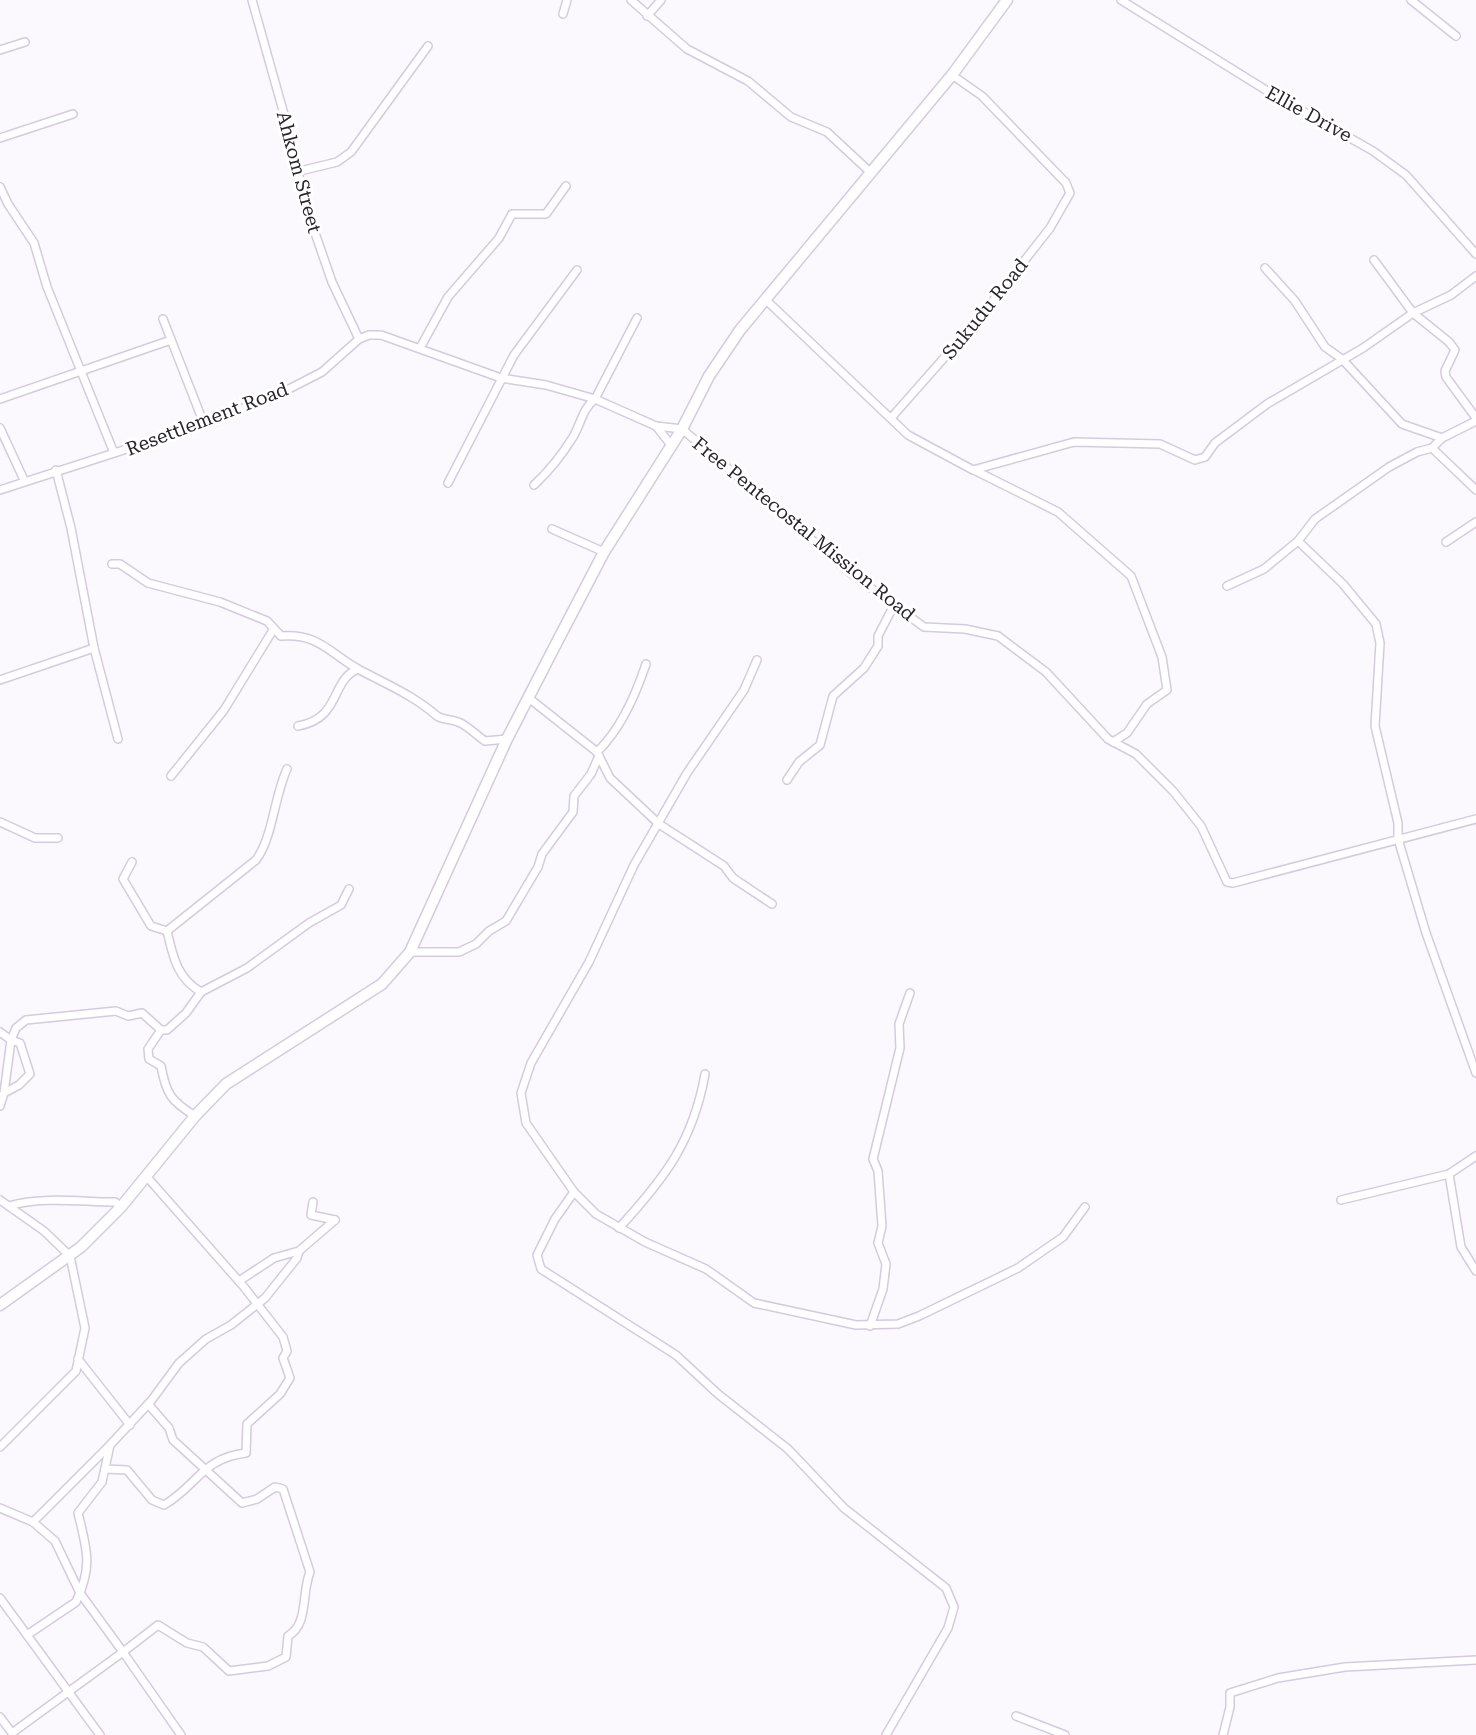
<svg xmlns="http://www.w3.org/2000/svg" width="1476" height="1735" font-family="'Roboto Serif',serif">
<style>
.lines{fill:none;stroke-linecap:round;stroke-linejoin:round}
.street-casing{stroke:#d5cae2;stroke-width:10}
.secondary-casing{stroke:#d5cae2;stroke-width:13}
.street{stroke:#fff;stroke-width:7}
.secondary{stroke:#fff;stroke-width:10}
.labels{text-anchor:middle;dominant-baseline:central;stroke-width:6;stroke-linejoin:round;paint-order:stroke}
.street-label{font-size:19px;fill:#29252e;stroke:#fff}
</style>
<rect width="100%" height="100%" fill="#fbf9fe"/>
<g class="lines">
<g class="street-casing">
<g id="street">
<path d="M252 0 289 132 306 207 332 282 359 339"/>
<path d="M631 0 687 49 748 81 791 117 827 132 869 171"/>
<path d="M1121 0 1269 92 1373 151 1406 175 1476 254"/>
<path d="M1411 0 1456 36"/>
<path d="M563 14 567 0"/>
<path d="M647 16 661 0"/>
<path d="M0 50 25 42"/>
<path d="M0 138 73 114"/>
<path d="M296 172 337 162 351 152 428 46"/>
<path d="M0 187 8 204 34 243 47 287 114 453"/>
<path d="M1374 260 1413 313 1449 342 1455 350 1445 371 1446 377 1476 418"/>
<path d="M1265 268 1295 301 1325 347 1342 359 1402 424 1442 438"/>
<path d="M765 299 908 435 973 470 1074 442 1160 444 1195 460 1205 457 1215 443 1267 404 1363 348 1413 313 1451 295 1476 276"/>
<path d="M163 319 204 424"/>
<path d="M420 348 448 297 499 238 512 214H546L566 186"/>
<path d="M0 399 171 340"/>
<path d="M891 418 981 316 1050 228 1070 193 1066 183 982 96 952 75"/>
<path d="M1476 421 1442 438 1432 448 1476 490"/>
<path d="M656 426 671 445"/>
<path d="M0 428 24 480"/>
<path d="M56 470 71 528 94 648 118 739"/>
<path d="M974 470 1058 512 1131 576 1162 657 1167 690 1147 704 1127 733 1113 742"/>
<path d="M448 483 514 355 577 270"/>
<path d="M534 485C549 471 562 455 573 437 581 424 582 409 595 399L637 318"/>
<path d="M0 490 204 424 283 392 322 372 359 339 369 335H381L501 378 546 385 595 399 656 426 682 429 853 575 924 627 965 629 998 636 1046 672 1108 739 1136 754 1173 791 1201 826 1227 882 1233 883 1476 819"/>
<path d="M552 529 604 552"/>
<path d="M1298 541 1343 584 1376 624 1380 643 1375 726 1398 823V839L1426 933 1476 1073"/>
<path d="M1446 542 1476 522"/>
<path d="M112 564H120L148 583 220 602 267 621 281 636C319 633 329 653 358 669 386 684 413 695 437 716 443 720 451 719 458 722 467 725 476 735 485 741L507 739"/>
<path d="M1227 586 1264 569 1298 541 1315 519 1389 467 1417 452 1432 448"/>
<path d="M757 660 744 690 687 773 634 865 589 962 531 1063 521 1093 526 1123 574 1192 596 1214 645 1242 706 1269 754 1303 856 1325 898 1324 919 1316 1018 1268 1063 1237 1085 1207"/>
<path d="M0 680 94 648"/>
<path d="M530 699 597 752 610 778 659 824 724 866 733 878 772 904"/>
<path d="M298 726C342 718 330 680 358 669"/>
<path d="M597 752C620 730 636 694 646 664"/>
<path d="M171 776 224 710 273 630"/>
<path d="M787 780 799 762 820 745 833 696 864 668 878 646V636L894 605"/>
<path d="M0 822 35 838H58"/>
<path d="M132 862 123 879 151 926 167 931"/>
<path d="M410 952H459L476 944 489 931 506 921 538 867 542 854 573 812 574 796 591 774 599 756"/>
<path d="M201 992C177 978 173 957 167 931L256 860C273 837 274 797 287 769"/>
<path d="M161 1030 148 1049 149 1059 161 1066C166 1094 171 1101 195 1116"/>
<path d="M0 1032 11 1040 4 1093"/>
<path d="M0 1106 4 1093 19 1085 30 1074 20 1043 11 1040 16 1028 26 1020 116 1011 128 1016 142 1013 161 1030H167L186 1013 201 992 247 968 309 923 341 905 349 889"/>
<path d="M1449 1174 1461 1247 1476 1271"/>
<path d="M574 1192 555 1219 537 1255 541 1269 676 1355 718 1394 788 1449 844 1508 946 1588 954 1607 948 1628 886 1735"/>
<path d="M0 1200 44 1231 70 1256 85 1328 76 1371 0 1447"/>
<path d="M1341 1200 1449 1174 1476 1156"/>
<path d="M313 1202 311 1215 335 1220"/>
<path d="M9 1206C43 1196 81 1202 115 1202L121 1207"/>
<path d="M619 1228C664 1179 693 1142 705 1074"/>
<path d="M239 1281 274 1258 299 1251 335 1220"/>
<path d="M870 1326 883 1289 886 1264 878 1243 882 1226 878 1171 873 1159 900 1048 899 1024 910 993"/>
<path d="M78 1359 130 1425"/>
<path d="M105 1469 127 1470 152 1500 164 1505C197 1486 202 1458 246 1453L247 1424 280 1394 290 1378 283 1358 287 1351 283 1337 244 1287 147 1177"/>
<path d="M0 1508 33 1522 55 1541 80 1593 123 1652 158 1625 187 1643 203 1647 229 1671 268 1666 286 1657 288 1636C309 1624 301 1594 310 1572L283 1489 275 1487 257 1499 242 1503 173 1440 169 1428 148 1404"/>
<path d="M33 1522 109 1446"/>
<path d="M0 1598 100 1735"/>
<path d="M27 1635 76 1602C93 1566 87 1550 78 1513L102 1482 110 1445 151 1401 179 1363 206 1339 231 1325 265 1298 297 1258 299 1251"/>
<path d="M1016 1716 1065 1735"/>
<path d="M0 1717 12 1733 123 1652 181 1735"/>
<path d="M1223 1735 1230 1707V1693L1278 1678 1345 1667 1476 1660"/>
</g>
</g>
<g class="secondary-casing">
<path id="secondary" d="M0 1305 81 1247 121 1207 195 1116 226 1084 382 984 410 952 507 739 557 642 604 552 682 429 709 376 740 330 952 75 1007 0"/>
</g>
<use href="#street" class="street"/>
<use href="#secondary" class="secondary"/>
</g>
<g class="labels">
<g class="street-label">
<text transform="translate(1309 114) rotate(29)">Ellie Drive</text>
<text transform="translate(299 172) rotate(75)">Ahkom Street</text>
<text transform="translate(985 309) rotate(-51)">Sukudu Road</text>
<text transform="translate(207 419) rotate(-21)">Resettlement Road</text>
<text transform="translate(804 529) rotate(39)">Free Pentecostal Mission Road</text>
</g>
</g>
</svg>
